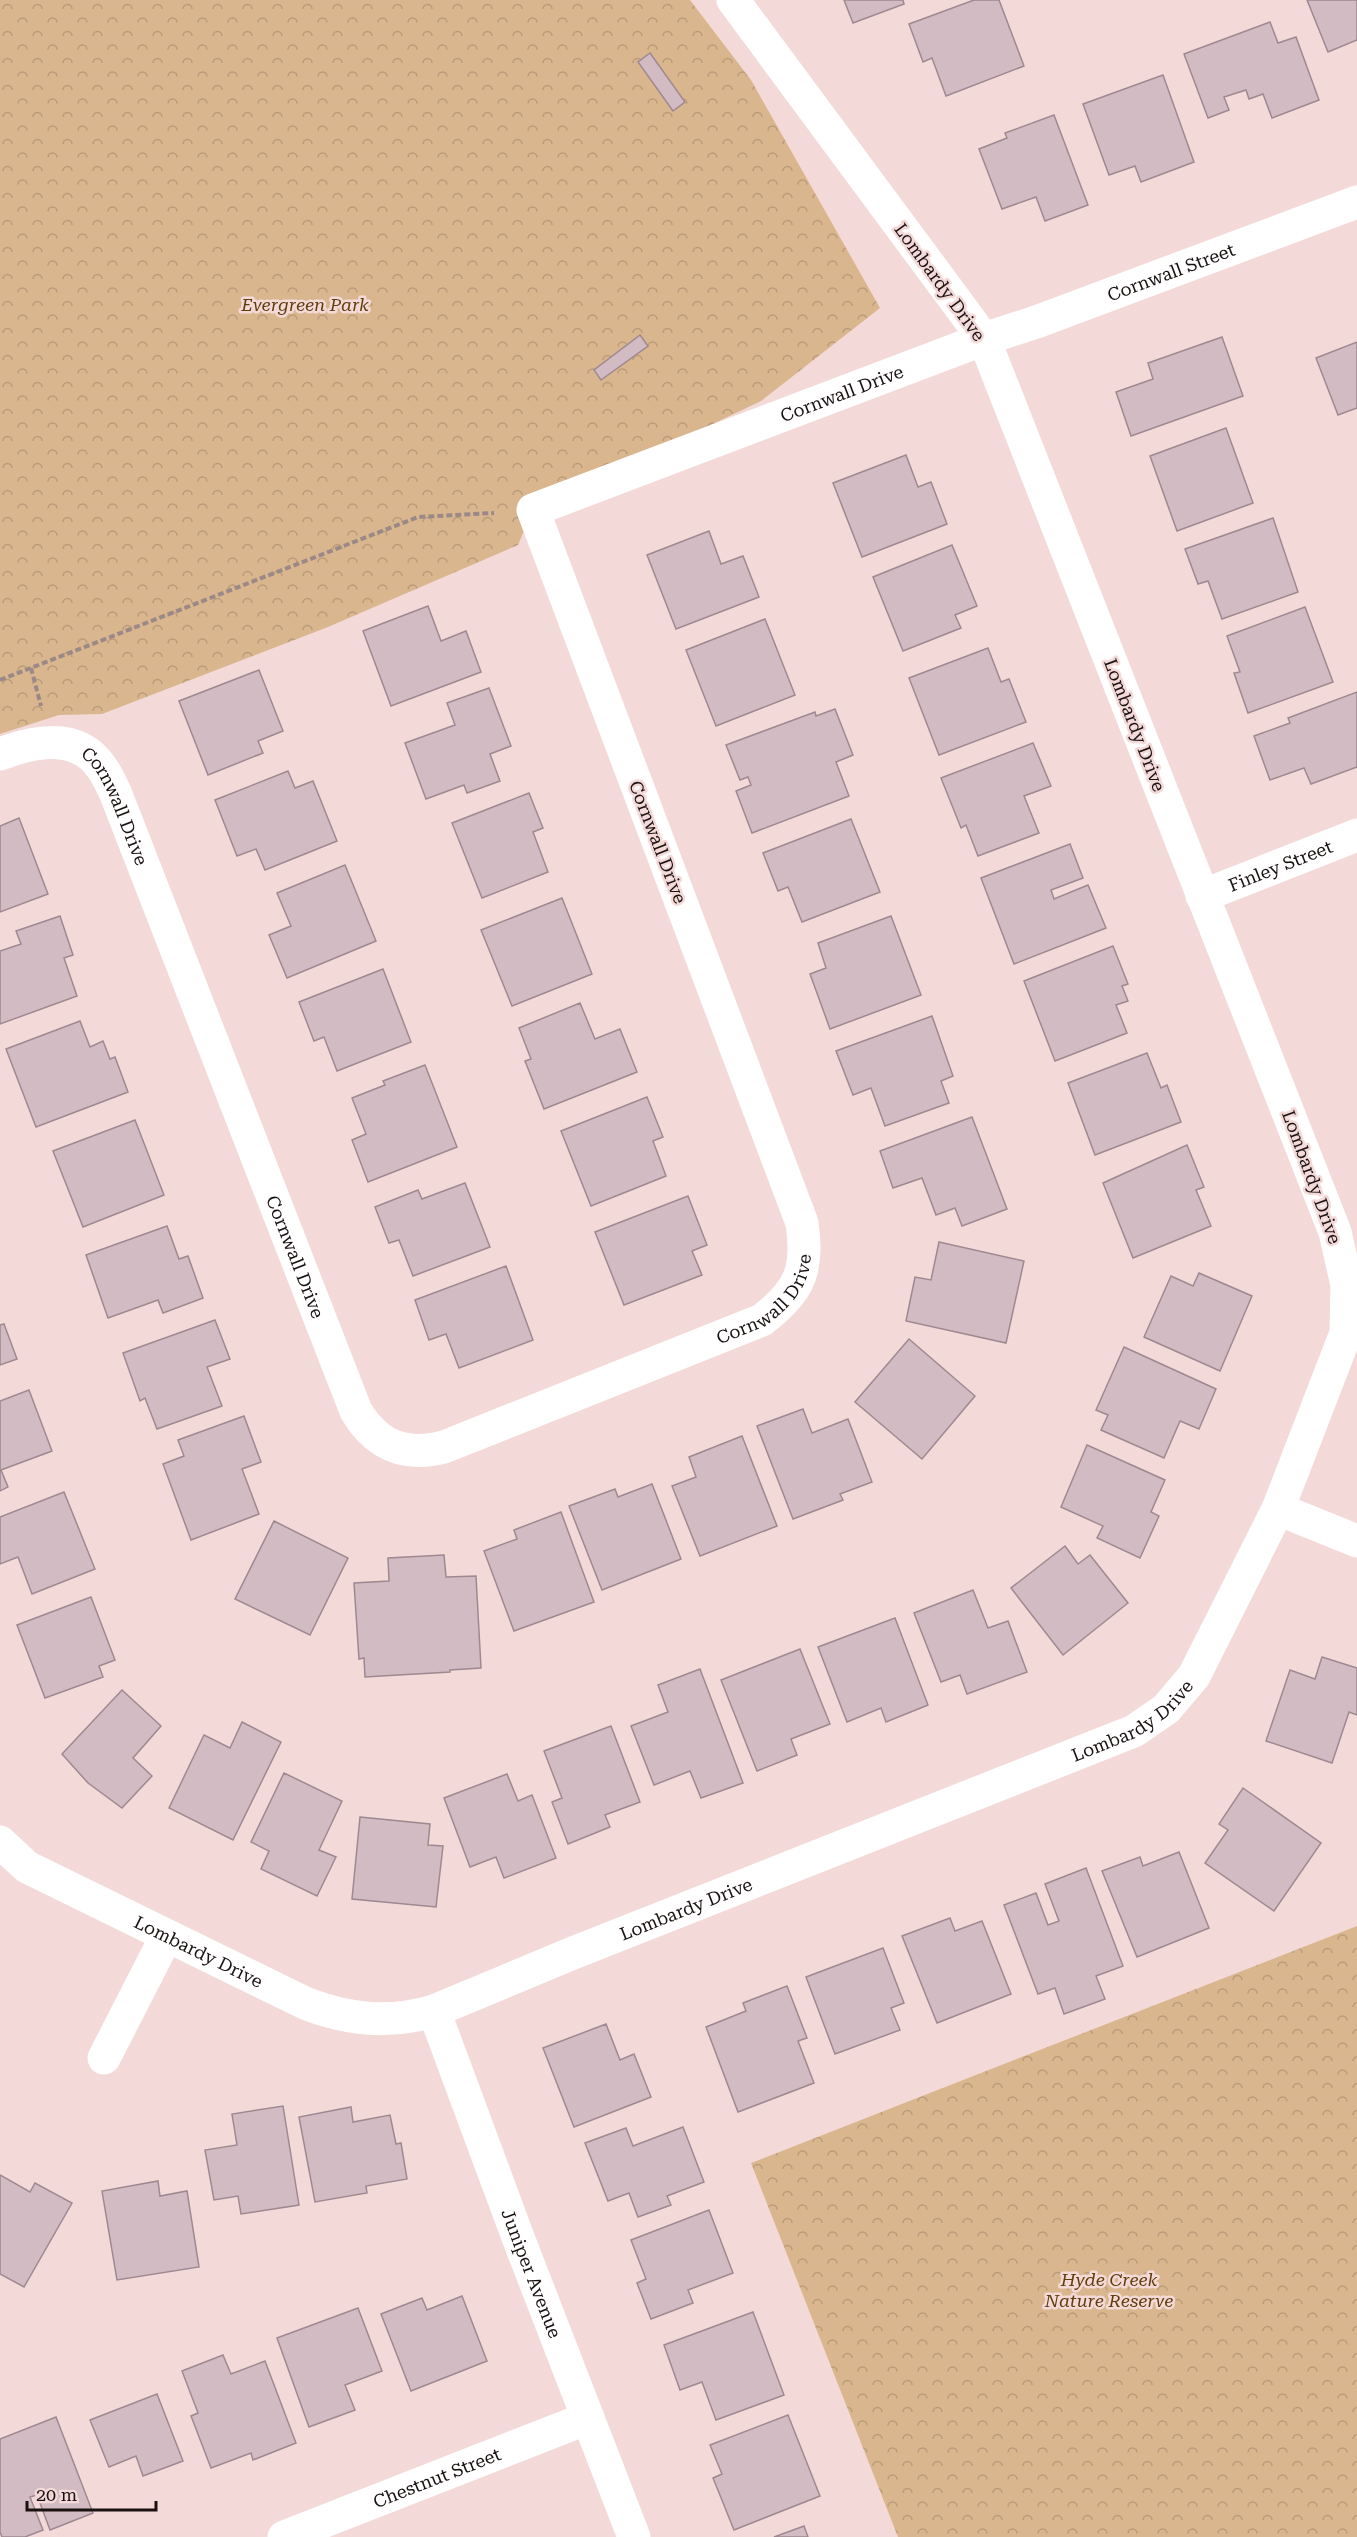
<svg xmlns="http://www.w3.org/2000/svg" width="1357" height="2537" font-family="'Roboto Serif',serif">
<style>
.park{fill:url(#park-crowns)}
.building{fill:#d2bbc3;stroke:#9f8991;stroke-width:1.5}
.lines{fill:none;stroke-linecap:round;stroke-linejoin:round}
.path{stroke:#9b8988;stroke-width:4;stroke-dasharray:6 3;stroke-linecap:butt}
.minor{stroke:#fff;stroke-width:33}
.labels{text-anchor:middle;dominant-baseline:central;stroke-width:5;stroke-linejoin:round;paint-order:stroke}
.street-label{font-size:18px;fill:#1a1111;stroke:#f3dad9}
.park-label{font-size:18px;font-style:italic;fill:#613d08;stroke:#f3dad9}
</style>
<defs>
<pattern id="park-crowns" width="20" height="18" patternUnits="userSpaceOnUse" patternTransform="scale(1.5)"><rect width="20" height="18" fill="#d9b68e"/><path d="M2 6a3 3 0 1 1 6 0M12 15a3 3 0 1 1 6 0" fill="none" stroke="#ba9b79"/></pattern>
</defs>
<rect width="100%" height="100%" fill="#f3dad9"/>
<g class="park">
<path d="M0 0H690L751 80 880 308 761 401 533 510 518 545 328 627 102 714 59 715 0 734Z"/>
<path d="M1357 1926V2537H898L751 2163Z"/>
</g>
<g class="building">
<path d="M844 0H903L904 4 853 23Z"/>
<path d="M974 0H999L1024 66 946 96 932 58 923 62 909 24Z"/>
<path d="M1307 0H1357V40L1328 52Z"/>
<path d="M1270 22 1278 43 1296 37 1319 100 1272 118 1263 94 1249 99 1246 90 1224 97 1229 110 1208 118 1184 54Z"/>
<path d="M650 53 685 102 673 111 638 62Z"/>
<path d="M1163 75 1194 162 1141 182 1135 166 1109 175 1083 104Z"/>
<path d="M1054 115 1088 205 1045 221 1036 197 1002 209 979 149 1007 138 1005 133Z"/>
<path d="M640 335 648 346 601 380 594 370Z"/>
<path d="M1222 337 1243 396 1131 436 1116 392 1153 379 1148 363Z"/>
<path d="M1357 342V408L1338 415 1316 358Z"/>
<path d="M1226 428 1253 503 1177 531 1150 456Z"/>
<path d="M906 455 918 487 931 482 947 524 862 557 833 483Z"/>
<path d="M1273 518 1298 592 1222 619 1208 581 1198 584 1185 549Z"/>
<path d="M709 531 721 564 743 556 759 597 676 629 647 555Z"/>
<path d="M952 545 977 606 955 615 961 628 903 651 873 577Z"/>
<path d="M428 606 441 641 466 631 481 672 391 706 363 631Z"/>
<path d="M1305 607 1333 682 1248 713 1234 673 1240 672 1227 636Z"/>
<path d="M765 619 795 695 716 726 686 650Z"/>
<path d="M988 648 1001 682 1009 679 1026 722 939 755 909 678Z"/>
<path d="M259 670 283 731 258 741 263 753 208 775 179 701Z"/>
<path d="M489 688 511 746 490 754 500 781 467 793 464 785 426 799 405 743 455 725 447 703Z"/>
<path d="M1357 692V767L1311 784 1304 768 1270 780 1254 736 1290 723 1288 718Z"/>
<path d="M835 709 853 755 836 762 849 796 752 833 736 791 751 785 748 777 740 780 726 745 815 712 816 716Z"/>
<path d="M1033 743 1051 786 1024 796 1039 833 978 856 966 825 961 828 941 778Z"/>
<path d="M288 771 295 788 313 781 337 841 265 870 256 849 237 856 215 800Z"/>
<path d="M529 793 543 828 533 832 548 872 482 898 452 823Z"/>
<path d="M19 818 48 894 0 912V826Z"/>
<path d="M851 819 880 892 802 922 788 887 778 891 763 853Z"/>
<path d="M1070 844 1083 878 1051 890 1054 899 1088 885 1106 928 1014 964 981 878Z"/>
<path d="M345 865 376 941 287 978 269 935 291 926 277 893Z"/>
<path d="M562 898 592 974 512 1006 481 930Z"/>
<path d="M60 916 73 955 64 958 77 996 0 1024V951L21 944 16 931Z"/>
<path d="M891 916 921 995 830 1029 810 974 826 968 818 943Z"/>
<path d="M1113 946 1128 984 1122 986 1128 1001 1116 1005 1127 1033 1055 1061 1024 981Z"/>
<path d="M383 969 411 1042 337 1071 324 1037 314 1041 299 1002Z"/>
<path d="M580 1003 595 1039 620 1029 637 1072 544 1109 525 1061 531 1059 519 1028Z"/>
<path d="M932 1016 953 1076 941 1081 949 1103 885 1126 871 1088 853 1095 836 1051Z"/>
<path d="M80 1021 90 1047 103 1041 110 1059 115 1057 128 1092 36 1127 6 1049Z"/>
<path d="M1147 1053 1161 1088 1167 1085 1181 1122 1095 1155 1068 1083Z"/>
<path d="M425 1065 457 1147 368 1182 352 1140 366 1134 352 1098 385 1085 383 1081Z"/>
<path d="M647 1097 663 1137 653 1141 666 1176 591 1206 561 1131Z"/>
<path d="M972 1117 1007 1209 962 1226 955 1208 936 1215 922 1178 893 1188 880 1151Z"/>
<path d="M135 1120 164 1195 83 1227 53 1151Z"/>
<path d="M1187 1145 1204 1187 1196 1190 1211 1226 1133 1258 1103 1183Z"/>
<path d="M465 1183 490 1247 413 1276 399 1240 389 1243 375 1207 418 1190 422 1199Z"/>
<path d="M688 1196 707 1245 692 1251 702 1275 624 1305 595 1232Z"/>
<path d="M167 1226 179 1259 188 1256 203 1298 163 1313 158 1300 108 1318 86 1255Z"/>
<path d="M939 1242 1024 1261 1006 1343 906 1321 915 1277 931 1280Z"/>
<path d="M506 1266 533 1340 459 1368 446 1334 429 1340 415 1300Z"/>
<path d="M1199 1273 1252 1296 1220 1371 1144 1337 1171 1276 1193 1286Z"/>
<path d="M215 1320 230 1359 207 1367 222 1406 157 1429 145 1398 140 1401 123 1353Z"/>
<path d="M4 1324 17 1359 0 1365V1325Z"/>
<path d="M909 1339 975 1396 922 1459 855 1402Z"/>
<path d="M1124 1347 1216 1389 1199 1429 1180 1421 1164 1458 1101 1430 1108 1415 1096 1410Z"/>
<path d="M29 1390 52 1451 1 1470 8 1487 0 1491V1401Z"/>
<path d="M803 1409 812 1433 848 1419 872 1482 840 1494 843 1500 793 1519 757 1426Z"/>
<path d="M244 1416 261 1462 242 1469 259 1514 191 1540 163 1464 184 1456 178 1440Z"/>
<path d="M742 1436 777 1526 700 1556 672 1486 696 1477 689 1457Z"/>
<path d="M1087 1445 1165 1480 1151 1512 1159 1516 1140 1558 1097 1538 1103 1526 1061 1507Z"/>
<path d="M652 1484 681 1559 602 1590 569 1506 615 1489 618 1497Z"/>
<path d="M64 1492 95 1569 32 1594 18 1557 0 1564V1517Z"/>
<path d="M561 1512 594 1602 514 1631 484 1551 517 1539 514 1530Z"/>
<path d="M274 1521 348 1558 310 1635 235 1599Z"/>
<path d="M1065 1546 1078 1564 1090 1555 1128 1603 1063 1655 1011 1588Z"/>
<path d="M444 1555 446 1577 476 1576 481 1668 450 1670V1672L365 1677 364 1658 359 1659 354 1583 389 1581 388 1558Z"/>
<path d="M973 1590 988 1628 1008 1621 1027 1672 967 1694 960 1675 941 1682 914 1613Z"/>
<path d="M91 1597 115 1660 99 1666 103 1677 45 1698 17 1625Z"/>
<path d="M895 1618 928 1705 886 1722 881 1708 847 1722 818 1647Z"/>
<path d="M800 1649 830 1724 791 1739 797 1755 757 1771 721 1680Z"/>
<path d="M1322 1657 1357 1668V1715L1349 1712 1332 1763 1266 1741 1290 1670 1315 1679Z"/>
<path d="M700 1669 743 1783 701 1798 690 1771 654 1785 631 1726 668 1712 658 1685Z"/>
<path d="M122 1690 161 1726 133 1758 152 1776 122 1808 88 1783 62 1754Z"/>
<path d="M242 1722 281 1742 233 1840 169 1808 204 1735 230 1748Z"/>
<path d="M611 1726 640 1802 605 1815 610 1827 568 1844 552 1802 562 1798 544 1751Z"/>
<path d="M284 1773 342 1801 319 1850 336 1857 317 1896 261 1869 269 1851 251 1842Z"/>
<path d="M507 1774 518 1801 532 1795 556 1858 504 1878 496 1857 470 1867 444 1798Z"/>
<path d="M1243 1788 1321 1843 1274 1911 1205 1863 1228 1830 1219 1824Z"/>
<path d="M360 1817 430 1824 428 1845 443 1846 436 1907 352 1899Z"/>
<path d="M1179 1852 1209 1928 1137 1957 1102 1871 1140 1857 1143 1866Z"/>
<path d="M1086 1868 1123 1966 1096 1976 1105 1999 1064 2014 1055 1988 1038 1994 1004 1905 1036 1893 1048 1925 1059 1921 1045 1884Z"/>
<path d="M950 1918 955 1931 982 1921 1011 1994 937 2023 902 1936Z"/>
<path d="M883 1948 904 2003 891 2008 900 2030 835 2054 806 1977Z"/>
<path d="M787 1986 807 2038 798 2041 814 2083 738 2112 706 2027 746 2011 743 2003Z"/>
<path d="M606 2024 620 2060 634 2054 651 2097 574 2127 543 2048Z"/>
<path d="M283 2106 299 2205 241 2214 238 2196 214 2200 205 2150 237 2145 232 2114Z"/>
<path d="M351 2107 353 2122 390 2115 396 2144 401 2143 407 2179 366 2186 367 2193 315 2202 299 2117Z"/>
<path d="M683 2127 704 2182 667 2196 671 2205 638 2217 629 2193 608 2201 585 2143 626 2128 633 2146Z"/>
<path d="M0 2175 30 2192 35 2183 72 2203 24 2287 0 2274Z"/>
<path d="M158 2181 160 2196 187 2191 199 2267 117 2280 102 2191Z"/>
<path d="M709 2210 733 2273 688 2290 693 2303 651 2319 637 2283 646 2279 631 2240Z"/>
<path d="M462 2296 487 2361 411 2391 381 2314 422 2298 427 2310Z"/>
<path d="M358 2308 382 2371 345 2385 355 2410 309 2427 277 2338Z"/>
<path d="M753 2312 784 2395 716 2420 702 2382 680 2390 664 2345Z"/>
<path d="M223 2355 231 2374 265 2361 296 2443 253 2460 251 2453 211 2468 191 2416 198 2413 182 2371Z"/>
<path d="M157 2394 183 2461 143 2476 136 2456 109 2467 90 2420Z"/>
<path d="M788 2415 820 2496 734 2530 713 2478 722 2474 710 2445Z"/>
<path d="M56 2417 93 2513 50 2530 37 2495 30 2497 43 2530 25 2537H2L0 2532V2439Z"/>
<path d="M804 2526 808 2537H774Z"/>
</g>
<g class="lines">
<g class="path">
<path d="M31 668 41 706"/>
<path d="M0 680 418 517 494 513"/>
</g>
<g class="minor">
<path id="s1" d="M0 754C34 741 78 732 102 768 107 775 111 784 115 792L356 1411C377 1446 405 1457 444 1447L762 1320C800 1291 809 1270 802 1223L533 510 984 339 1039 321 1357 202"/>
<path id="s2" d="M1202 896 1357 835"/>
<path d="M1278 1509 1357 1541"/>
<path id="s3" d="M0 1842 27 1867 307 2004C350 2020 389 2024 434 2011L573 1953 1134 1731 1166 1709 1194 1676 1278 1509 1346 1333 1347 1285 1335 1232 984 339 733 0"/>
<path id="s4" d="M434 2011 519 2240 634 2537"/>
<path d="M104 2058 166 1937"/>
<path id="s5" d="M284 2537 588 2418"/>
</g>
</g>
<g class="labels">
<g class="street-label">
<text stroke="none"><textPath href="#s1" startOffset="2805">Cornwall Street</textPath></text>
<text transform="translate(940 282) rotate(54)">Lombardy Drive</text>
<text stroke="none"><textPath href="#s1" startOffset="2454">Cornwall Drive</textPath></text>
<text transform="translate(1135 725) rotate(69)">Lombardy Drive</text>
<text stroke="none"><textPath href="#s1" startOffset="152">Cornwall Drive</textPath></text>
<text transform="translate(658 842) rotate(69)">Cornwall Drive</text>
<text stroke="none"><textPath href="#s2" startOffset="84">Finley Street</textPath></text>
<text transform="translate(1312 1177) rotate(70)">Lombardy Drive</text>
<text stroke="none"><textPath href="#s1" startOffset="638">Cornwall Drive</textPath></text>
<text stroke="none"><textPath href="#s1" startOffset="1266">Cornwall Drive</textPath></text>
<text stroke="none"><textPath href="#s3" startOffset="1236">Lombardy Drive</textPath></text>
<text stroke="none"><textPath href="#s3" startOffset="750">Lombardy Drive</textPath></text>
<text stroke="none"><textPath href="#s3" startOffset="228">Lombardy Drive</textPath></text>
<text stroke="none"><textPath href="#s4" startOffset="280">Juniper Avenue</textPath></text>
<text stroke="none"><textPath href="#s5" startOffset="164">Chestnut Street</textPath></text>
</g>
<g class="park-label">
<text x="305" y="304">Evergreen Park</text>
<text x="1109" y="2279">Hyde Creek<tspan x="1109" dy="21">Nature Reserve</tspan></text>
</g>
</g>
<path d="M27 2501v9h129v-9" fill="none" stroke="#1a1111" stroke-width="3"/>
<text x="36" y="2501" font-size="18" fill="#1a1111" stroke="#f3dad9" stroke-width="4.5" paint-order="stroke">20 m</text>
</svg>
